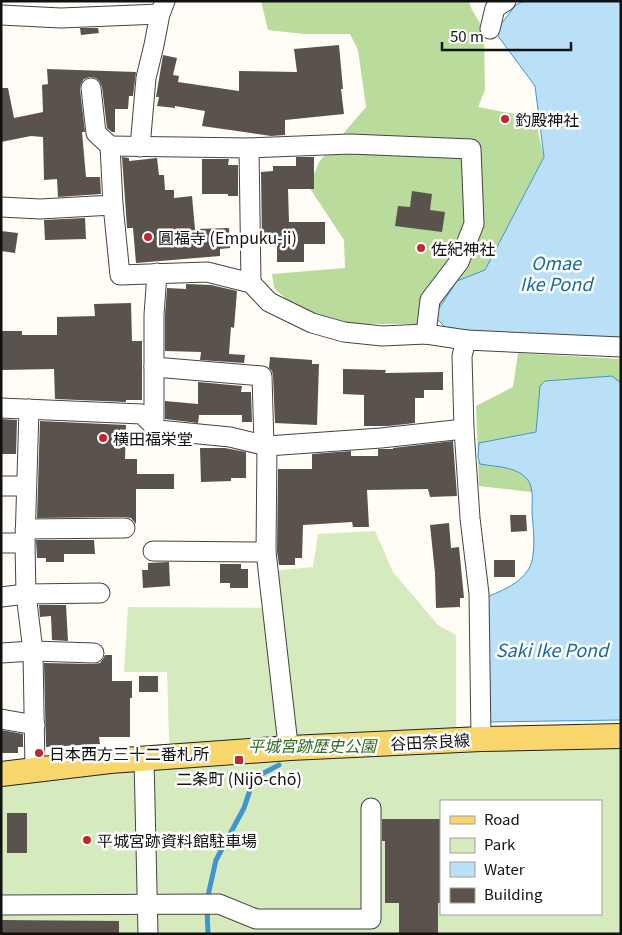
<svg xmlns="http://www.w3.org/2000/svg" width="622" height="935" font-family="Georgia,'Noto Sans JP',serif">
<style>
.green{fill:#d5ebbd;fill-rule:evenodd}
.forest{fill:#b9dc9c}
.water{fill:#b9e0f7;stroke:#3f96cf}
.lines{fill:none;stroke-linecap:round;stroke-linejoin:round}
.stream{stroke:#3f96cf;stroke-width:5}
.building{fill:#5a524d}
.minor-casing{stroke:#444;stroke-width:21}
.major-casing{stroke:#222;stroke-width:26}
.minor{stroke:#fff;stroke-width:19}
.major{stroke:#f9d66b;stroke-width:24}
.poi-dot{fill:#c4262e;stroke:#fff;stroke-width:2}
.labels{text-anchor:middle;dominant-baseline:central;stroke-width:5;stroke-linejoin:round;paint-order:stroke}
.poi-label{font-size:16px;fill:#111;stroke:#fff;text-anchor:start}
.street-label{font-size:16px;fill:#111;stroke:#fff}
.park-label{font-size:16px;font-style:italic;fill:#2f6b1f;stroke:#fff}
.water-label{font-size:18px;font-style:italic;fill:#1768a6;stroke:#fff}
</style>
<rect width="100%" height="100%" fill="#fffdf5"/>
<path class="green" d="M375 531 393 572 438 625 456 635V748L621 744V934H1V781L170 767 167 672H124L128 607 276 608 271 571 313 567 318 534ZM441 801H601V914H441Z"/>
<g class="forest">
<path d="M261 1H469L471 8 484 30 485 90 478 107 535 118 544 157 485 271 457 281 434 316 417 324H353L299 311 274 288 272 274 345 268 344 240 309 187 319 162 366 107 358 50 350 34H304L268 30Z"/>
<path d="M518 353 621 359V392L548 494 479 486 476 406 513 387Z"/>
</g>
<g class="water">
<path d="M523 1H621V341L447 329 434 316 457 281 485 270 544 157 535 86 495 32 515 6Z"/>
<path d="M612 376 621 383V720L487 722 484 598C504 590 531 580 533 555 535 542 533 526 532 512 532 503 534 486 527 479 516 466 496 467 480 464L478 457 479 443 536 432 540 386 545 381Z"/>
</g>
<g class="lines">
<g class="stream">
<path d="M207 900 216 860 244 808 254 778 279 765"/>
<path d="M207 908 208 934"/>
</g>
</g>
<g class="building">
<path d="M80 28H98L99 33 81 35Z"/>
<path d="M339 45 343 89H341L344 114 285 120V135L271 136 202 126 205 111 175 106V108L157 106 159 97H156L163 55 177 58 173 75 179 76 178 82 239 91V71L297 72 294 49Z"/>
<path d="M47 69 136 72 133 96H129L128 109H115V132H112L107 128 102 87 100 82 96 78 90 77 84 79 81 84 80 89 85 132H82L86 177H100L101 194 58 197 57 179 44 180 43 137 31 136 1 142V88H8L14 118 43 112 42 85 48 84Z"/>
<path d="M122 157 129 158V161L157 158 159 175H164L165 190H174V198L192 196 195 229 229 228 230 248 220 249V256L136 263 133 228H127Z"/>
<path d="M296 157H314V189H288L289 222H325V244H304V262H277V243H262L261 172 273 171V166H296Z"/>
<path d="M202 159H229L228 165H238V196H228V194H202Z"/>
<path d="M412 191 432 194 430 210 445 212 442 232 395 226 398 206 410 207Z"/>
<path d="M85 218 86 239 45 240 44 220Z"/>
<path d="M1 231 18 233 15 253 1 251Z"/>
<path d="M186 284 211 285 237 291 234 328 231 327 229 354 245 355 244 363 200 360 201 352 165 351V315L167 288 186 289Z"/>
<path d="M131 303 132 341H142V400H126V402L55 399 54 369 1 370V331H22V335H57V317L95 316 94 304Z"/>
<path d="M270 357 312 360V364H319L317 425 275 423 273 376 272 371 269 368Z"/>
<path d="M343 369 386 370 385 373 443 372V390H424V398H415V423L388 426H364V395L343 394Z"/>
<path d="M198 382 242 386 241 392H251L252 422H242V415H199L198 423 165 419V401L198 404Z"/>
<path d="M1 419 17 420 16 454H1Z"/>
<path d="M40 421 126 425 125 459H137V474H174V489H136V524L131 518 125 517 37 518Z"/>
<path d="M453 441 457 496 430 497 428 489 367 490 369 527H353L352 522 303 525 302 558H295V565H279L277 551 278 469H312V454L351 451V456H378V449H393V448Z"/>
<path d="M200 448H225L246 452V478H231V481L201 482Z"/>
<path d="M510 515H526L527 531 511 532Z"/>
<path d="M449 523 451 548 459 547 464 598H460V607L436 608 435 573 430 525Z"/>
<path d="M36 540H94L95 554H64V562H46V558H37Z"/>
<rect x="494" y="560" width="21" height="17"/>
<path d="M169 562 170 586 143 588 142 570H148V563Z"/>
<path d="M220 564H241V569H248V588H230V583H220Z"/>
<path d="M39 605H66L68 641 52 640 51 616 40 617Z"/>
<path d="M105 655H112V681H132V698H130V737H99L100 744 46 747 44 663 94 664 100 663 103 659Z"/>
<rect x="139" y="676" width="19" height="16"/>
<path d="M1 730 23 734V747H18V753H1Z"/>
<rect x="7" y="813" width="20" height="40"/>
<path d="M382 819H441V903H438V934H399V903H385V841H382Z"/>
<path d="M1 920 119 921V934H1Z"/>
</g>
<g class="lines">
<g class="minor-casing">
<g id="minor">
<path d="M1 15 61 18 160 14"/>
<path d="M490 29 495 8 506 1"/>
<path d="M110 146 249 148 350 144 471 149 474 224 459 262 430 300 426 334"/>
<path d="M140 147 146 78 154 45 160 14 165 1"/>
<path d="M249 148 251 283"/>
<path d="M113 205 120 275 207 272 251 283 269 302 312 323 344 332 382 336 426 334 466 340"/>
<path d="M1 207 40 209 113 205 110 146 96 133 91 88"/>
<path d="M154 367 262 376 264 445"/>
<path d="M1 408 142 414 158 430 230 437 267 446 266 552 287 736 290 748"/>
<path d="M29 409 25 543 26 594 33 651 35 770"/>
<path d="M154 427V315L157 273"/>
<path d="M267 446 381 438 464 429"/>
<path d="M1 486H26"/>
<path d="M25 529 125 528"/>
<path d="M1 543H25"/>
<path d="M153 551 266 552"/>
<path d="M1 597 26 594 100 593"/>
<path d="M1 653 33 651 94 653"/>
<path d="M1 719 35 725"/>
<path d="M481 739 479 594 470 518 464 429 462 356 466 340 621 347"/>
<path d="M144 759 148 934"/>
<path d="M1 905 219 904 256 919H371V808"/>
</g>
</g>
<g class="major-casing">
<path id="major" d="M1 774 110 761 290 748 481 739 621 736"/>
</g>
<use href="#minor" class="minor"/>
<use href="#major" class="major"/>
</g>
<g class="poi-dot">
<circle cx="505" cy="119" r="5"/>
<circle cx="148" cy="237" r="5"/>
<circle cx="421" cy="248" r="5"/>
<circle cx="103" cy="438" r="5"/>
<circle cx="39" cy="753" r="5"/>
<rect x="234" y="755" width="10" height="10" rx="2.5"/>
<circle cx="87" cy="840" r="5"/>
</g>
<g class="labels">
<g class="poi-label">
<text x="515" y="119">釣殿神社</text>
<text x="158" y="237">圓福寺 (Empuku-ji)</text>
<text x="431" y="248">佐紀神社</text>
<text x="113" y="438">横田福栄堂</text>
<text x="49" y="753">日本西方三十二番札所</text>
<text x="239" y="778" text-anchor="middle">二条町 (Nijō-chō)</text>
<text x="97" y="840">平城宮跡資料館駐車場</text>
</g>
<g class="street-label">
<text transform="translate(430 741) rotate(-3)">谷田奈良線</text>
</g>
<g class="park-label">
<text x="312" y="745">平城宮跡歴史公園</text>
</g>
<g class="water-label">
<text x="556" y="262">Omae<tspan x="556" dy="21">Ike Pond</tspan></text>
<text x="552" y="649">Saki Ike Pond</text>
</g>
</g>
<rect width="622" height="935" fill="none" stroke="#111111" stroke-width="5"/>
<rect x="440" y="800" width="162" height="115" fill="#ffffff" stroke="#a0a0a0"/>
<rect x="450" y="816" width="25" height="8" fill="#f9d66b" stroke="#a0a0a0"/>
<text x="484" y="825" font-size="15" fill="#111111">Road</text>
<rect x="450" y="838" width="25" height="15" fill="#d5ebbd" stroke="#a0a0a0"/>
<text x="484" y="850" font-size="15" fill="#111111">Park</text>
<rect x="450" y="862" width="25" height="15" fill="#b9e0f7" stroke="#a0a0a0"/>
<text x="484" y="875" font-size="15" fill="#111111">Water</text>
<rect x="450" y="888" width="25" height="15" fill="#5a524d" stroke="#a0a0a0"/>
<text x="484" y="900" font-size="15" fill="#111111">Building</text>
<path d="M442 42v8h129v-8" fill="none" stroke="#111111" stroke-width="2.5"/>
<text x="450" y="42" font-size="15" fill="#111111" stroke="#ffffff" stroke-width="4" paint-order="stroke">50 m</text>
</svg>
